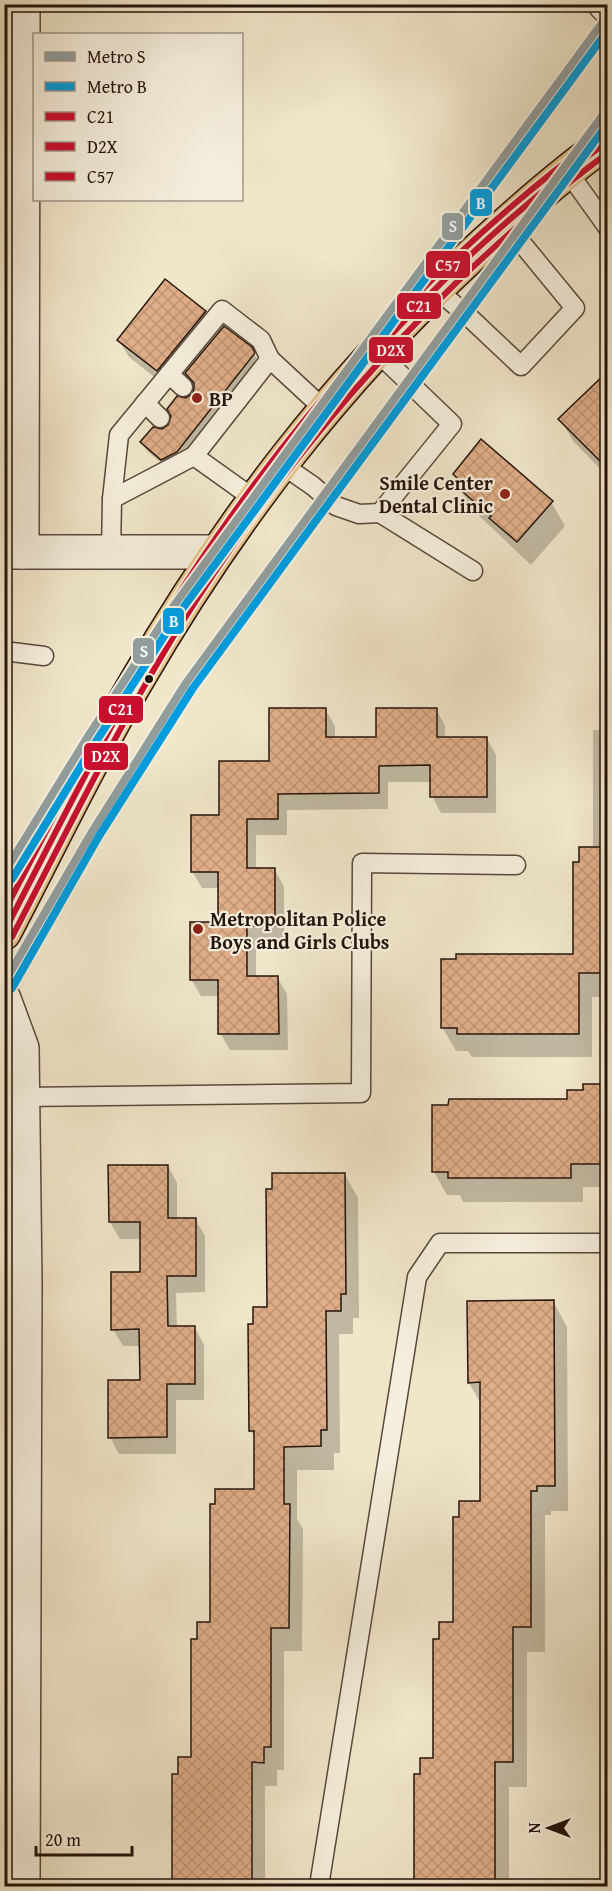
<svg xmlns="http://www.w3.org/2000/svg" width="612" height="1891" font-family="'Gentium Book Plus',serif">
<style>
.shadow{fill:#0003}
.building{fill:url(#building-cross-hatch);stroke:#25140c;stroke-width:1.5}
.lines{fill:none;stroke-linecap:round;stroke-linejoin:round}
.service-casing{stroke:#58483c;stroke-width:21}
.minor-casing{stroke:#58483c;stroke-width:36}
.primary-casing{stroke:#25140c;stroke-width:36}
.service{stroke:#f5efdd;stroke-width:18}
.minor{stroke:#f5efdd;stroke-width:33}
.primary{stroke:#e8c385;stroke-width:33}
.bus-1-casing{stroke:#f5efdd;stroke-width:10}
.bus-2-casing{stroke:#f5efdd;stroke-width:10}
.bus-3-casing{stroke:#f5efdd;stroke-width:10}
.bus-1{stroke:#c8102e;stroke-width:6}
.bus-2{stroke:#c8102e;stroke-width:6}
.bus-3{stroke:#c8102e;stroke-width:6}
.metro-1-casing{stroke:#f5efdd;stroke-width:12}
.metro-2-casing{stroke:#f5efdd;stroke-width:12}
.metro-1{stroke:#919d9d;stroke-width:8}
.metro-2{stroke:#009cde;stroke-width:8}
.poi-dot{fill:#8f2418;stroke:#f5efdd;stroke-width:2}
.bus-dot{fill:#25140c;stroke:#f5efdd;stroke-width:2}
.labels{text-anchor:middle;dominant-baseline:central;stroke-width:4.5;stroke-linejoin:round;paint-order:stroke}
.poi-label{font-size:20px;font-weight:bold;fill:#25140c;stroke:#f5efdd;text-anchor:start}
.line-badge{stroke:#f5efdd;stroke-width:2}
.badge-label{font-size:16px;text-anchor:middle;font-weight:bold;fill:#fff}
</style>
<defs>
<pattern id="building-cross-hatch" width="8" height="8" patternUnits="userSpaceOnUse" patternTransform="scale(1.5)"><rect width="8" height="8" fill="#dfad87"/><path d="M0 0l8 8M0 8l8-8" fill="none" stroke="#bf9473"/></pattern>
</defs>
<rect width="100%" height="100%" fill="#f0e6ca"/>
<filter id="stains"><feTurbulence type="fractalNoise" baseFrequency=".00333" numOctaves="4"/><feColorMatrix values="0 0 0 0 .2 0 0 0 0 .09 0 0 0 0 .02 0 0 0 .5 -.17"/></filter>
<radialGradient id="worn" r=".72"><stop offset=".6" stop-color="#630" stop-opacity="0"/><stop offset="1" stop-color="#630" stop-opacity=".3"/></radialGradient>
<g class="shadow">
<path d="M166 281 205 312 215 329 167 387 129 357 119 340Z"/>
<path d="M251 348 259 363 181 461 167 468 147 451 142 442 170 426 186 399 193 395 195 386 186 373Z"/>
<path d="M608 373V477L574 442 560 419Z"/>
<path d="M455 474 551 502 565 526 531 565 473 510 459 487 461 485Z"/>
<path d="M325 709 335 726V738H378L436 709 445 726V739H487L496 755V813H441L432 796 431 782H388V809L287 810V835H256V870H275L284 887V942H256V977H277L287 994 288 1050H230L220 1033V996H201L191 979 220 924V888H202L192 871 220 817 271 763Z"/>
<path d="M600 713H608V997H592V1057H472L468 1051H456L442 1027 574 955 580 864 593 849V730H600Z"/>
<path d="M4 718 12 731 4 751Z"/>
<path d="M608 1085V1187H583V1202H463L460 1195H447L434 1172 584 1092Z"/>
<path d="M168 1166 177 1183V1220L195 1219 205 1236V1292L176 1293 177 1328H195L204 1345V1400H176V1454H119L110 1437 141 1381V1346H123L113 1329 141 1273V1239H120L110 1222Z"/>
<path d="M345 1175 358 1198 359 1318H353V1334H339L340 1453H334V1470H297V1519L303 1529 302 1651H284V1770H277V1786H265V1886H177L173 1880 179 1776 192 1759 198 1641 211 1623 256 1491V1439L250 1430 255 1325 269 1309Z"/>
<path d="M553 1301 567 1327 568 1511H551V1515H545V1652H527V1787H509V1886H419L416 1881 421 1775 435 1759 441 1641 454 1624 460 1519 481 1502V1404L469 1383Z"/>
<path d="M604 1315H608V1378L605 1373Z"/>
</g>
<g class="building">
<path d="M165 279 206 311 157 371 117 340Z"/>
<path d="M224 326 252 347 255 353 177 452 161 460 140 442 153 427 162 429 168 425 171 416 167 409 177 396 186 398 192 394 194 389V383L185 373Z"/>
<path d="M608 371V469L558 419Z"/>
<path d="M481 439 553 501 517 542 489 518 491 516 457 487 461 482 453 474Z"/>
<path d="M269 708H326V737H376V708H437V737H487V797H430V765L379 766V793L278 794V819H247V868H275V926H247V976H278L279 1034H218V980H190V922H218V872H191V815H219V761H269Z"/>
<path d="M579 847H608V973H579V1034H457V1028H441V959H456V954H573V862H579Z"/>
<path d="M583 1084H608V1164H571V1178H448V1172H432V1105H448L449 1099H567V1090H583Z"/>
<path d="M108 1165H168V1218H196V1276H167L168 1326H195V1384H167V1437L108 1438V1380H140L139 1329 111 1330V1272H140V1222H109Z"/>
<path d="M272 1173H345L346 1294H341V1311H326L327 1430H321V1446L284 1447V1504H290L289 1628H271V1747H264V1763L252 1762V1881H245V1887H177V1881H172V1774H178V1757H191V1639H197V1622H210V1504H215V1489H254V1431H249L248 1324H253V1307H267L266 1189H272Z"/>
<path d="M554 1300 555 1486H537V1491H531V1627H513V1762H495V1880H488V1887H420V1881H414V1774H420V1758H433V1639H439V1622H453V1517H459V1501H480V1382L468 1383 467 1301Z"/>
</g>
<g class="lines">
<g class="service-casing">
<g id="service">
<path d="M568 172 608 228"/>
<path d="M436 289 469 317 521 366 575 308 506 224"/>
<path d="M169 374 183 387"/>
<path d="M145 403 160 418"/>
<path d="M281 464 313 486 336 506 359 514 380 513 452 424 376 351"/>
<path d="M112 499 119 435 222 310 261 340 270 359"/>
<path d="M254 499 194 456 270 359 325 410"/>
<path d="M380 513 473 571"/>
<path d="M111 552 112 499 194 456"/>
<path d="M4 651 44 656"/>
<path d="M22 1097 361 1093 362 863 516 865"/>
<path d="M319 1886 417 1277 440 1243H608"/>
</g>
</g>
<g class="minor-casing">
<g id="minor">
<path d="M605 4 608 7"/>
<path d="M4 552H217"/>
<path d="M22 552 23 4"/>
<path d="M4 999 22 1048 25 1283 23 1886"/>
</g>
</g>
<g class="primary-casing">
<path id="primary" d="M4 933C48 849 88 764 136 682 229 521 336 382 472 255 515 215 560 175 608 141"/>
</g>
<use href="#service" class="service"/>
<use href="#minor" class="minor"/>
<use href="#primary" class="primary"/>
<g class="bus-1-casing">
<path id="bus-1" d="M4 932C59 827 110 721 173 621 288 439 432 269 608 141"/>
</g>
<g class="bus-2-casing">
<path id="bus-2" d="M12 937C66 833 117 729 178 629 256 503 350 386 456 283 504 237 554 192 608 153"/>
</g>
<g class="bus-3-casing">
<path id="bus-3" d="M4 912C56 813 105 714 163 619 277 435 428 261 603 134"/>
</g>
<use href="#bus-1" class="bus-1"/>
<use href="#bus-2" class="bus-2"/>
<use href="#bus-3" class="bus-3"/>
<g class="metro-1-casing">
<g id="metro-1">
<path d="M4 873 87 738 170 611 608 15"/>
<path d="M4 983 92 832 186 683 608 108"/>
</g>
</g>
<g class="metro-2-casing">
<g id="metro-2">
<path d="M12 879 95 743 177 616 608 30"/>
<path d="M12 988 99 836 193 688 608 123"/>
</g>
</g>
<use href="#metro-1" class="metro-1"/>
<use href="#metro-2" class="metro-2"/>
</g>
<g class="poi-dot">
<circle cx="197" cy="398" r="6"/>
<circle cx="505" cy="494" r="6"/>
<circle cx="198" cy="929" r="6"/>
</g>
<circle class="bus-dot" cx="149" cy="679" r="5"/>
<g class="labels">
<g class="poi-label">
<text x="209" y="398">BP</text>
<text x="493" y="482" text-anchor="end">Smile Center<tspan x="493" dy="23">Dental Clinic</tspan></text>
<text x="210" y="918">Metropolitan Police<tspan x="210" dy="23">Boys and Girls Clubs</tspan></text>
</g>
</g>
<g class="line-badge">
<rect x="469" y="188" width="24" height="29" rx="6" fill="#009cde"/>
<rect x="441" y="212" width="23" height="29" rx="6" fill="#919d9d"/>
<rect x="425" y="250" width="46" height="29" rx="6" fill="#c8102e"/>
<rect x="396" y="292" width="46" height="28" rx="6" fill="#c8102e"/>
<rect x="368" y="336" width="46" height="28" rx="6" fill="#c8102e"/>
<rect x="162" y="607" width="23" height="28" rx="6" fill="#009cde"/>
<rect x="132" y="637" width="23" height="28" rx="6" fill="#919d9d"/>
<rect x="98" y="695" width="46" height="29" rx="6" fill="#c8102e"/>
<rect x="83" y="742" width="46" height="29" rx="6" fill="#c8102e"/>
</g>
<g class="badge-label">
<text x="481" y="209">B</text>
<text x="453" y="232">S</text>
<text x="448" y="271">C57</text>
<text x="419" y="312">C21</text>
<text x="391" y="356">D2X</text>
<text x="174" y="627">B</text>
<text x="144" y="657">S</text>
<text x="121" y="715">C21</text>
<text x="106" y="762">D2X</text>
</g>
<rect width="612" height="1891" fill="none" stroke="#f0e6ca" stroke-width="24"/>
<rect x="6" y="6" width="600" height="1879" fill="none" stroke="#25140c" stroke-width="3"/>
<rect x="12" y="12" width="588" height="1867" fill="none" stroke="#25140c" stroke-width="1.5"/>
<rect x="33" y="33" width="210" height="168" fill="#f5efdd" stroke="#a29789" stroke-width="1.5"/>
<rect x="45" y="52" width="30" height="9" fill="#919d9d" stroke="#a29789" stroke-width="1.5"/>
<text x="87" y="63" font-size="18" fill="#25140c">Metro S</text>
<rect x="45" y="82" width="30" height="9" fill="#009cde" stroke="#a29789" stroke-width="1.5"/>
<text x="87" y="93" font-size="18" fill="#25140c">Metro B</text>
<rect x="45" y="112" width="30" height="9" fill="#c8102e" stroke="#a29789" stroke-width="1.5"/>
<text x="87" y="123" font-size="18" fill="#25140c">C21</text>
<rect x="45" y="142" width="30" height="9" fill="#c8102e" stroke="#a29789" stroke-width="1.5"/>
<text x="87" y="153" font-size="18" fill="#25140c">D2X</text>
<rect x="45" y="172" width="30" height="9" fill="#c8102e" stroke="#a29789" stroke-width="1.5"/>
<text x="87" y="183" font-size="18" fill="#25140c">C57</text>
<g transform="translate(549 1828) rotate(270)" stroke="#f5efdd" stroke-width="4.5" paint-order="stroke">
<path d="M0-4.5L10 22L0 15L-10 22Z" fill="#25140c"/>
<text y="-9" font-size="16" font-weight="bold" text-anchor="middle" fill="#25140c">N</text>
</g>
<path d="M36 1846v9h96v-9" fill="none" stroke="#25140c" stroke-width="3"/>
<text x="45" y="1846" font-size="18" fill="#25140c" stroke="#f5efdd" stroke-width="4.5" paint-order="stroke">20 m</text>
<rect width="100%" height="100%" filter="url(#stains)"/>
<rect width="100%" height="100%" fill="url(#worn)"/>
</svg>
